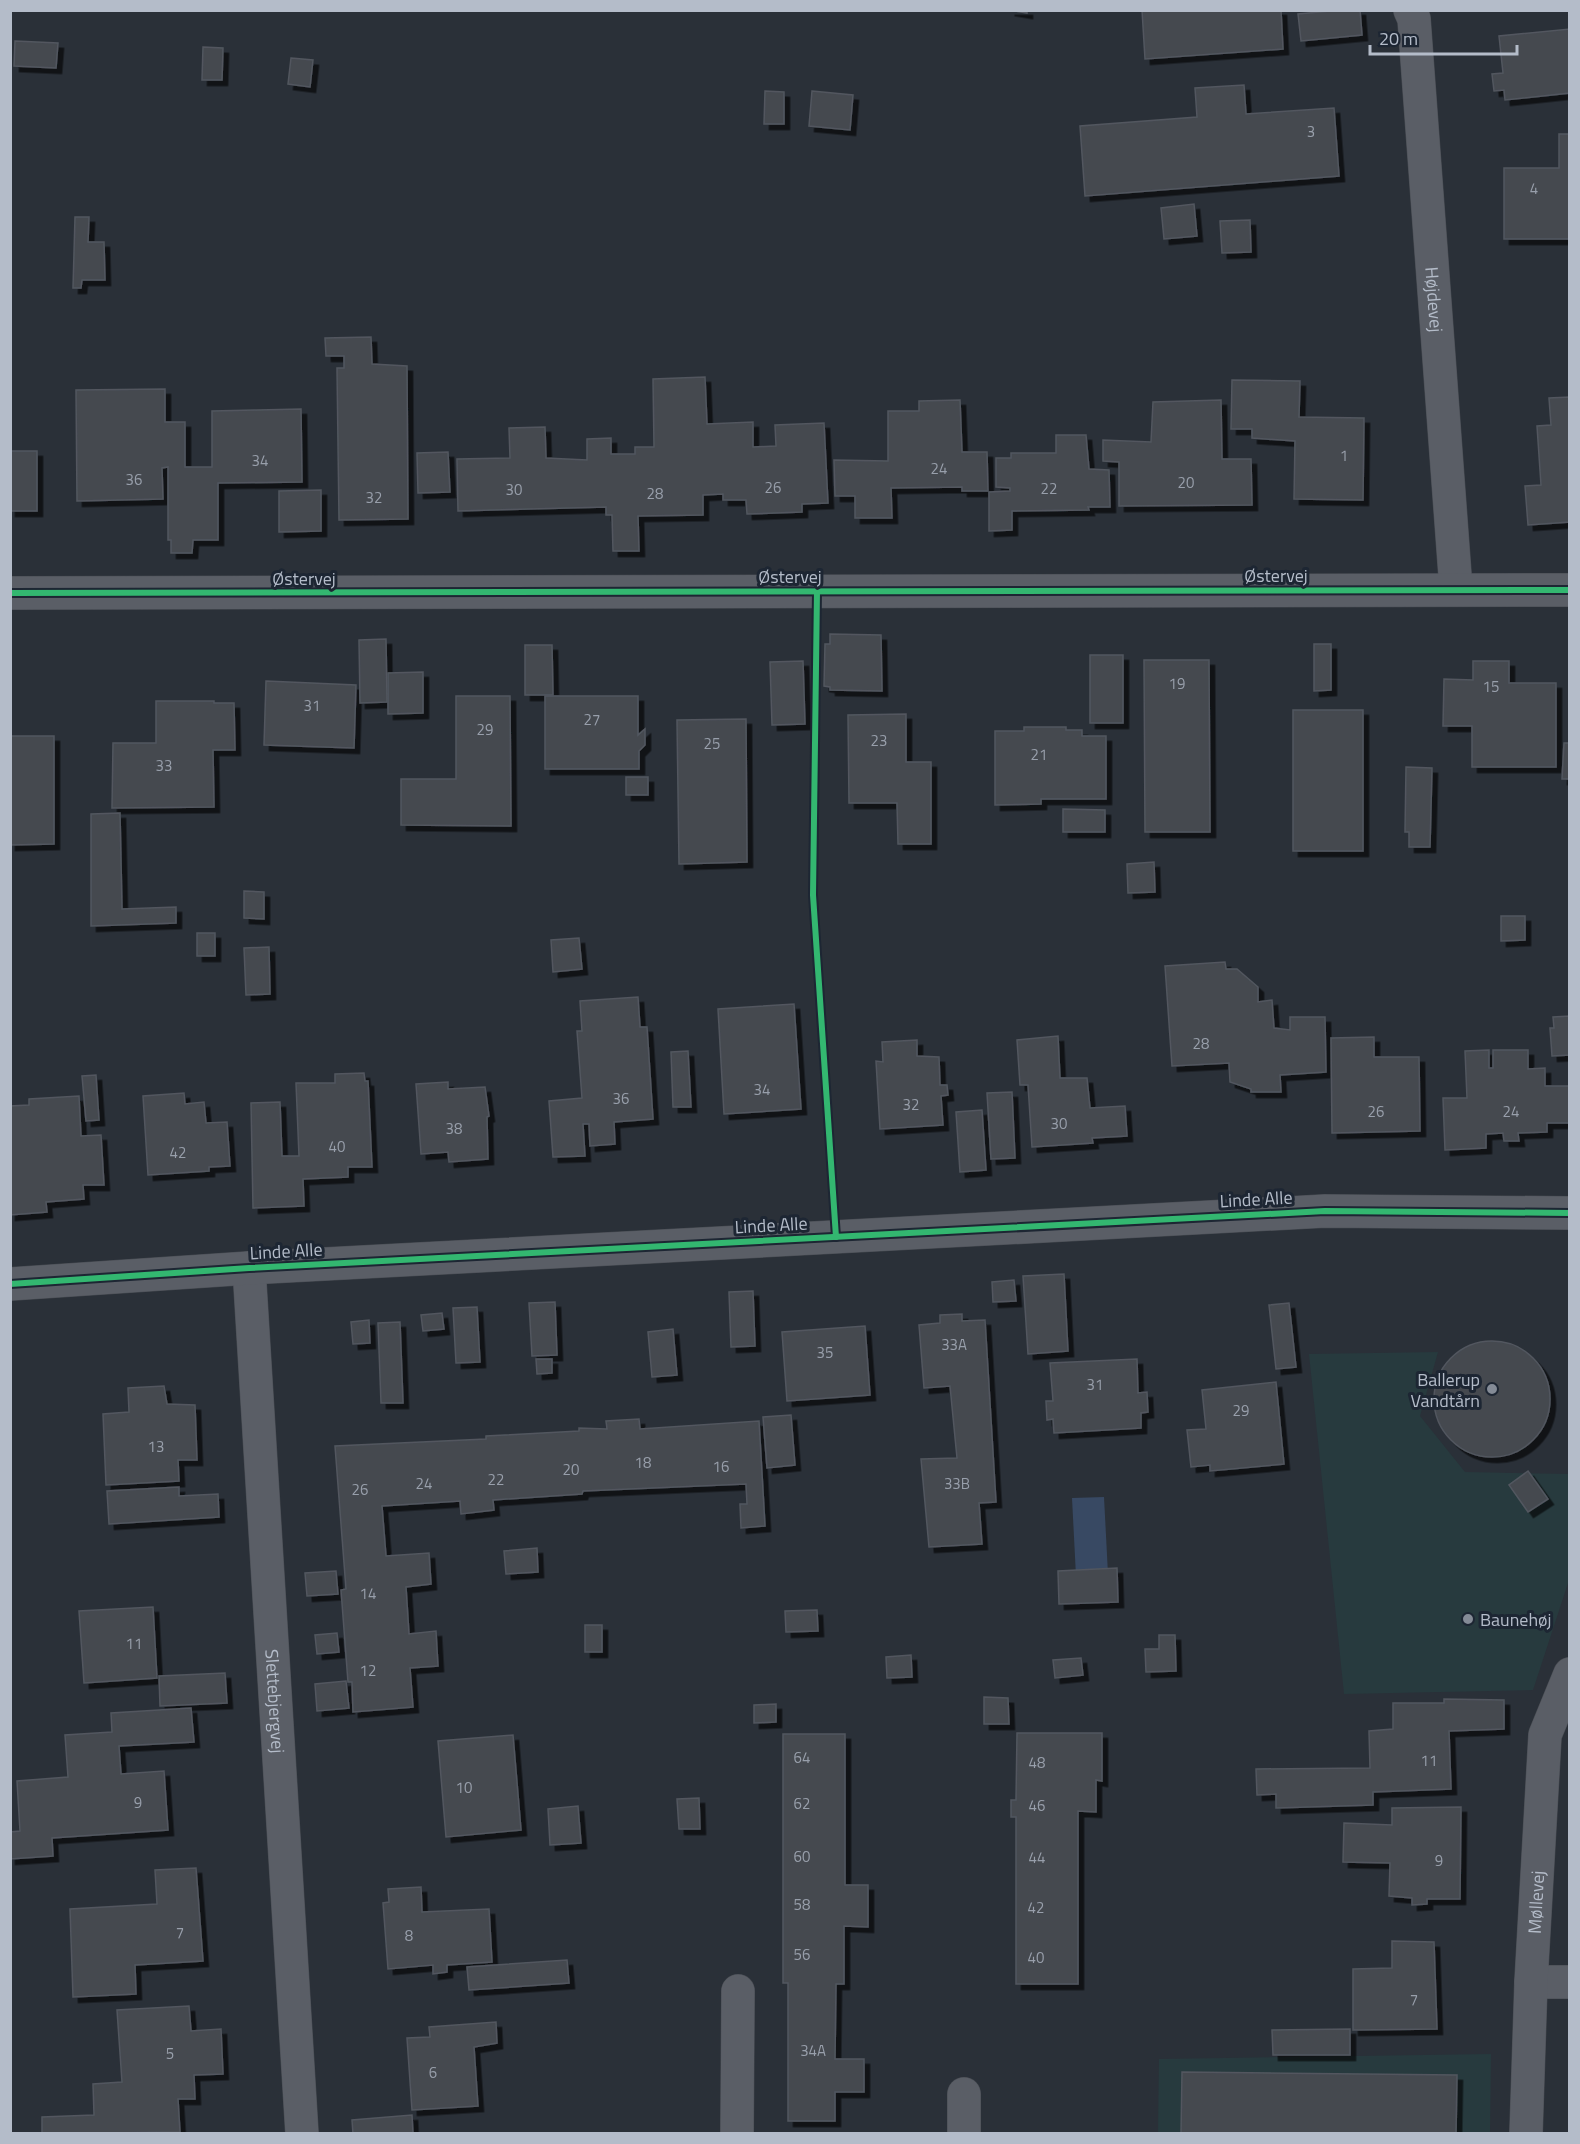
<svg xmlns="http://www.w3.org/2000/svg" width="1580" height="2144" font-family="'Titillium Web',sans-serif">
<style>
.green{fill:#273a3e}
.water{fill:#384963}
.building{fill:#444950;stroke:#52575f;stroke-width:1.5;filter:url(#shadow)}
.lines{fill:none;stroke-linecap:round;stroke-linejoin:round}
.street-casing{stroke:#484c53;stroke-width:34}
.street{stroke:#5a5e66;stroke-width:33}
.cycleway-casing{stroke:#1d2633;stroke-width:10}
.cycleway{stroke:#33b770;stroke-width:6}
.poi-dot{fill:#848b96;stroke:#1d2633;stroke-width:2}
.labels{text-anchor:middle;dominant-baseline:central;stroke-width:6;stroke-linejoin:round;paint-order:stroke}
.number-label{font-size:15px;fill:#989fab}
.street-label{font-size:18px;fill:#b4bcc9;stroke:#1d2633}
.poi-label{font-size:18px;fill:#b4bcc9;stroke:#1d2633;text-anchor:end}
</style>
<defs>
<filter id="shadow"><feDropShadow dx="5.5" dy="5.5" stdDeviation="0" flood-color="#0009"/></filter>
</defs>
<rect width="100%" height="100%" fill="#2a3038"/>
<g class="green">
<path d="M1438 1352 1420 1416 1465 1472 1569 1474V1580L1533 1690 1344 1694 1309 1354Z"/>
<path d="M1491 2054 1490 2133 1158 2134 1159 2059Z"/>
</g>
<path class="water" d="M1104 1497 1108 1574 1076 1576 1072 1498Z"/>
<g class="building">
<path d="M1009 10H1027V13Z"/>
<path d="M1142 10H1281L1283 49 1145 59Z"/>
<path d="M1341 10H1360L1362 35 1301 41 1298 14Z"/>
<path d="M1570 29V93L1505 100 1504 90 1494 91 1492 74 1503 73 1499 36Z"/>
<path d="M15 41 58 43 56 68 14 66Z"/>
<path d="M203 47 223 48 222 80H202Z"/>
<path d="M291 58 313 60 310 87 288 84Z"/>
<path d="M1244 85 1246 114 1334 108 1339 176 1085 196 1080 126 1197 117 1195 88Z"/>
<path d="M765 91 784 92V124H764Z"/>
<path d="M812 91 853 95 850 130 809 126Z"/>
<path d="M1559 134H1570V239H1504V168H1559Z"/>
<path d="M1194 204 1197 236 1164 239 1161 208Z"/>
<path d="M75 217H89L88 242H104L105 280H82L81 288H73Z"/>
<path d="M1250 220 1251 252 1222 253 1220 221Z"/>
<path d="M371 337 372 364 407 366 408 519 339 520 337 368H344V356H326L325 338Z"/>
<path d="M705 377 707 424 753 422V447L776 446 775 425 824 423 828 503 802 504V512L747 514 746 500H723V494L703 495V515L638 516 639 551H613L612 515H606V507L458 511 457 459 510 458 509 428 545 427 546 458 587 460V439L611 438V454H635V447H654L653 379Z"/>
<path d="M1232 380 1300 381 1299 417 1364 418 1363 500 1294 499 1295 441 1252 438V429H1231Z"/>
<path d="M165 389V422H185V467H212V411L301 409 302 482 218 483V540H193L192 553H171V540H168V467L162 468 163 499 77 501 76 390Z"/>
<path d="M1570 397V522L1528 525 1525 486 1541 485 1537 426 1551 425 1549 398Z"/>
<path d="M960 400 962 452H987L988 491H962V487L891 488 892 518H855V496H835L834 460 888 461V411H919V401Z"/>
<path d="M1221 400 1222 459H1251L1252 505 1119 506V462L1103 461V440L1151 442 1153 402Z"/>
<path d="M1056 435H1086L1089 469 1109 470 1110 507H1088L1089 510 1012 511V530L989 531V492L1010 491V488L996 487V458H1011V453H1056Z"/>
<rect x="10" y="451" width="27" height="60"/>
<path d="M448 452 450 492 418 493 417 453Z"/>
<path d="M321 490V531L279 532V491Z"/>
<path d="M830 634 881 635 882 691 830 690V687L824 686 825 644H830Z"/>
<path d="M386 639 387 702 360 703 359 640Z"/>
<path d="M1314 644H1331V690L1314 691Z"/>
<path d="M525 645H552L553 695H525Z"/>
<rect x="1090" y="655" width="33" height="68"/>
<path d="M1144 660H1209L1210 832H1145Z"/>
<path d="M803 661 805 724 772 725 770 662Z"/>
<path d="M1473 661H1509V683H1556V767H1472V726H1443L1444 679 1473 680Z"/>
<path d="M423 672V713L388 714V673Z"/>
<path d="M266 681 356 685 354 748 264 745Z"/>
<path d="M456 696H510L511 826 401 825V779H456Z"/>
<path d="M545 696H638V735L645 729V745L639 751V769H545Z"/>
<path d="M156 701H214V703H234L235 750H213L214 807 112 808 113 743H156Z"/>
<rect x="1293" y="710" width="70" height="141"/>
<path d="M906 714V762H931V844H898L897 803H849L848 715Z"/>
<path d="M746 719 747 862 679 864 677 720Z"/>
<path d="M1024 727H1066V730H1082V736H1106V799H1041V804L995 805V731H1024Z"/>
<path d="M10 736H54V844L10 845Z"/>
<path d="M1564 743H1570V779H1562Z"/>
<path d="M1406 767 1432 768 1430 847H1409V832H1405Z"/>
<rect x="626" y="777" width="22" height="18"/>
<path d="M1063 809 1105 810V832H1063Z"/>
<path d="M120 813 122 909 176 907V923L91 926V814Z"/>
<path d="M1154 862 1155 892 1128 893 1127 864Z"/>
<path d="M244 891 264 892V919L244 918Z"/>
<path d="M1501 916H1525V940L1501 941Z"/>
<rect x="197" y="933" width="18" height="23"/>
<path d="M579 938 582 969 553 972 551 940Z"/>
<path d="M269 947 270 994 246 995 244 948Z"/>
<path d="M1225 962 1226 969H1237L1258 987V1002L1272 1000 1274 1028 1290 1030V1017H1325L1326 1072 1280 1075 1281 1092H1251V1089L1230 1082 1229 1063 1172 1066 1165 966Z"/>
<path d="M638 997 640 1027H647L653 1119 614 1122 615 1144 590 1146 589 1124H583L585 1156 553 1157 549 1101 582 1098 577 1031H582L580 1001Z"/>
<path d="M794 1004 801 1109 724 1114 718 1009Z"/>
<path d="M1570 1016V1055L1552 1056 1550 1028H1554L1553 1017Z"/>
<path d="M1058 1036 1060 1078H1087L1090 1108 1125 1106 1127 1136 1092 1138 1093 1143 1032 1147 1028 1085H1020L1017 1040Z"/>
<path d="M1374 1037V1057H1419L1420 1131 1332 1133 1331 1038Z"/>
<path d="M917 1040V1056L939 1057 940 1085H947L948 1095 941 1096 943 1125 880 1129 876 1061 883 1062 882 1042Z"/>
<path d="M1489 1050V1068H1493V1050H1528V1069L1545 1068V1086H1570V1123H1547V1132L1518 1133 1519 1141H1504L1503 1133 1486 1134V1148L1445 1150 1443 1098H1467L1465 1051Z"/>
<path d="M688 1051 691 1107H673L671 1052Z"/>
<path d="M364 1073 365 1081H368L372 1167H348V1177L303 1179 304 1206 253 1208 251 1103 280 1102 282 1156H299L296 1083H335V1074Z"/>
<path d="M96 1075 99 1120 86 1121 82 1076Z"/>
<path d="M448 1082V1089L485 1087 489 1116 487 1117 488 1159 449 1162 448 1152 421 1154 416 1084Z"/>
<path d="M1012 1092 1015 1158 991 1159 987 1093Z"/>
<path d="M184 1093 185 1104 204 1102 206 1123 227 1122 230 1166 209 1167V1171L148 1175 143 1096Z"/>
<path d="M79 1096 81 1136 101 1135 104 1185H83L84 1199 46 1202 47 1212 10 1215V1106L29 1105V1099Z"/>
<path d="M982 1110 986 1170 960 1172 956 1112Z"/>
<path d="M1064 1274 1068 1351 1028 1354 1023 1276Z"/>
<path d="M1014 1280 1016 1301 993 1302 992 1282Z"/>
<path d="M753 1291 755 1346 731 1347 729 1292Z"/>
<path d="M555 1302 557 1355 532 1356 529 1303Z"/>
<path d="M1289 1303 1296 1367 1276 1369 1269 1305Z"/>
<path d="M477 1307 480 1362 456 1363 453 1308Z"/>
<path d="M442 1313 444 1329 423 1331 421 1315Z"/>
<path d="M962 1314V1321L985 1320 996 1502 979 1503 982 1544 929 1547 921 1459 957 1458 950 1386 924 1388 919 1325 940 1323V1315Z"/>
<path d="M369 1320 370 1343 353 1344 351 1322Z"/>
<path d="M400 1322 403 1403H381L378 1323Z"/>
<path d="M865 1326 870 1395 787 1401 782 1332Z"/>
<path d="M673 1329 677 1375 652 1377 648 1332Z"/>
<circle cx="1492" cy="1399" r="58"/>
<path d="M536 1359H552V1373L537 1374Z"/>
<path d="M1137 1359 1138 1393 1147 1392 1148 1412 1141 1413V1428L1054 1433 1053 1419 1047 1420 1046 1401H1053L1050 1363Z"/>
<path d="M1276 1382 1284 1464 1210 1471V1465L1191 1467 1187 1430 1206 1429 1202 1390Z"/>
<path d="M164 1386 167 1404 195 1405 197 1460H178L179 1481 106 1485 103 1414 129 1412 128 1388Z"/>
<path d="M791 1415 795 1465 767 1468 763 1417Z"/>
<path d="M639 1419 640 1429 759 1421 765 1526 741 1528 740 1504H747L746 1484 583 1491 582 1494 493 1500 494 1510 461 1514 460 1501 382 1506 386 1556 429 1553 431 1584 406 1587 409 1634 436 1631 438 1666 410 1668 413 1707 353 1712 352 1682H348L341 1590 346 1589 335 1446 486 1439V1436L579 1431V1428L607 1429 606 1421Z"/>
<path d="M1528 1471 1548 1499 1528 1512 1509 1485Z"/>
<path d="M179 1487V1496L218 1494 219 1517 109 1524 107 1491Z"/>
<path d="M537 1548 538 1572 506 1574 504 1551Z"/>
<path d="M1117 1568 1118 1602 1059 1604 1058 1571Z"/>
<path d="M336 1571 338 1594 307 1596 305 1573Z"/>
<path d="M153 1607 157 1678 84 1683 79 1611Z"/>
<path d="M817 1610 818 1631 786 1632 785 1611Z"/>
<rect x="585" y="1625" width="17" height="27"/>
<path d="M337 1633 339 1652 317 1654 315 1635Z"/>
<path d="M1159 1635H1175L1176 1671 1146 1672 1145 1649H1159Z"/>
<path d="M911 1655 912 1677 887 1678 886 1657Z"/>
<path d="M1081 1658 1083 1675 1055 1678 1053 1660Z"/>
<path d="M225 1673 227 1703 160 1706 159 1676Z"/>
<path d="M346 1681 349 1708 317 1711 315 1684Z"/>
<path d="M984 1697 1008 1698 1009 1724H984Z"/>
<path d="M1444 1699 1504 1700V1729L1449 1731 1451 1789 1373 1792V1805L1276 1808V1794L1257 1795 1256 1769 1370 1768 1369 1731 1393 1729V1703H1444Z"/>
<path d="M776 1704V1722L754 1723V1705Z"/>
<path d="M191 1708 194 1742 119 1746 121 1774 164 1771 168 1830 52 1838 53 1856 10 1859V1832L20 1831 17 1781 68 1777 65 1735 112 1732 111 1713Z"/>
<path d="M1017 1733H1102V1781L1096 1780V1812L1078 1811V1984H1016V1817H1011V1800H1016Z"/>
<path d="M783 1734H845V1885H868V1927L844 1926V1984H836L835 2059H864V2092H835V2121H788V1983H783Z"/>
<path d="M513 1735 521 1830 446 1837 438 1741Z"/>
<path d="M699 1798 700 1829H679L677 1799Z"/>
<path d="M578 1806 581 1843 550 1845 548 1809Z"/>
<path d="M1461 1807 1460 1899H1427V1904L1412 1905V1898L1389 1896 1390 1863 1343 1862 1344 1823 1392 1825V1808Z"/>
<path d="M196 1868 203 1961 135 1965 136 1994 73 1997 70 1909 157 1904 155 1870Z"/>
<path d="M421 1887 422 1912 489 1909 492 1962 447 1965V1972L433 1974V1965L388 1969 383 1903 389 1902 388 1889Z"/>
<path d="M1392 1941 1434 1942 1437 2029 1353 2030V1969L1392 1968Z"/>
<path d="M567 1960 569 1983 469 1990 467 1967Z"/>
<path d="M189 2006 191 2031 221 2029 223 2074 194 2075 195 2099H178L180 2132 42 2134V2117L94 2115 93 2084 122 2082 117 2010Z"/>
<path d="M496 2022 497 2043 474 2047 478 2106 412 2110 407 2038 430 2037 429 2027Z"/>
<path d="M1350 2029V2055H1273L1272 2030Z"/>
<path d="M1182 2072 1457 2075 1456 2134H1181Z"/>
<path d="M412 2115 413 2134H353L352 2120Z"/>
</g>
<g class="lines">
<g class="street-casing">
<g id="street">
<path id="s1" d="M1410 10 1414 19 1456 589"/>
<path d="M10 593 1570 590"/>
<path id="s2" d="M249 1268 302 2134"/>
<path d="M10 1284 249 1268 1325 1211 1570 1213"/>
<path d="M1531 1982H1570"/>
<path d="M964 2094V2134"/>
<path d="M737 2134 738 1991"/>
<path id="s3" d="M1526 2134 1531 1982 1545 1735 1570 1674"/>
</g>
</g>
<use href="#street" class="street"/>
<g class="cycleway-casing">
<g id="cycleway">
<path d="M817 591 813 895 836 1237"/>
<path d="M10 593 1570 590"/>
<path d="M10 1284 249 1268 1325 1211 1570 1213"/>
</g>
</g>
<use href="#cycleway" class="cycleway"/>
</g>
<g class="poi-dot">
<circle cx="1492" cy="1389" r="6"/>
<circle cx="1468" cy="1619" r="6"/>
</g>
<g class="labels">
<g class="number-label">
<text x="1311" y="131">3</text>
<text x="1534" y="188">4</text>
<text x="1344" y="455">1</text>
<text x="260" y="460">34</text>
<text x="939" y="468">24</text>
<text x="134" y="479">36</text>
<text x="1186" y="482">20</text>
<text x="773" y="487">26</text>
<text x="1049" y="488">22</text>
<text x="514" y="489">30</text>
<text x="655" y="493">28</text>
<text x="374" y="497">32</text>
<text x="1177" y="683">19</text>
<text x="1491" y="686">15</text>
<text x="312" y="705">31</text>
<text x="592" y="719">27</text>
<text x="485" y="729">29</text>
<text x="879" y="740">23</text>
<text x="712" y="743">25</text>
<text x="1039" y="754">21</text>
<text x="164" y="765">33</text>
<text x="1201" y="1043">28</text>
<text x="762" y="1089">34</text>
<text x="621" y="1098">36</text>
<text x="911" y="1104">32</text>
<text x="1376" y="1111">26</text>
<text x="1511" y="1111">24</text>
<text x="1059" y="1123">30</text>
<text x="454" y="1128">38</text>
<text x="337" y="1146">40</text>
<text x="178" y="1152">42</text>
<text x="954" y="1344">33A</text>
<text x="825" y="1352">35</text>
<text x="1095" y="1384">31</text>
<text x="1241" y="1410">29</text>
<text x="156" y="1446">13</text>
<text x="643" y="1462">18</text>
<text x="721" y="1466">16</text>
<text x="571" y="1469">20</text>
<text x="496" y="1479">22</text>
<text x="424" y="1483">24</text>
<text x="957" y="1483">33B</text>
<text x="360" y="1489">26</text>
<text x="368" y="1593">14</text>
<text x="134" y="1643">11</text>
<text x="368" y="1670">12</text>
<text x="802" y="1757">64</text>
<text x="1429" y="1760">11</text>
<text x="1037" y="1762">48</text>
<text x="464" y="1787">10</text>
<text x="138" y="1802">9</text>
<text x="802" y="1803">62</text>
<text x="1037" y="1805">46</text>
<text x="802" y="1856">60</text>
<text x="1037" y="1857">44</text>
<text x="1439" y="1860">9</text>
<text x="802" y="1904">58</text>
<text x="1036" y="1907">42</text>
<text x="180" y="1932">7</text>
<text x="409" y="1935">8</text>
<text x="802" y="1954">56</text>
<text x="1036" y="1957">40</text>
<text x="1414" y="1999">7</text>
<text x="813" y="2050">34A</text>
<text x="170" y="2053">5</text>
<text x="433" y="2072">6</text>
</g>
<g class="street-label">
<text stroke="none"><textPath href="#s1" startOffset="291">Højdevej</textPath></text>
<text x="1276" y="575">Østervej</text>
<text x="790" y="576">Østervej</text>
<text x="304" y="578">Østervej</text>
<text transform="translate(1256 1199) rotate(-3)">Linde Alle</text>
<text transform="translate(771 1225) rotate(-3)">Linde Alle</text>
<text transform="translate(286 1251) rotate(-3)">Linde Alle</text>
<text stroke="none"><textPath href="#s2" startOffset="434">Slettebjergvej</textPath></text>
<text stroke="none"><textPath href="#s3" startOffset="232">Møllevej</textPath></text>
</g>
<g class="poi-label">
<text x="1480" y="1379">Ballerup<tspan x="1480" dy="21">Vandtårn</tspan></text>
<text x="1480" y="1619" text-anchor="start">Baunehøj</text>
</g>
</g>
<rect width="1580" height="2144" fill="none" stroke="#b4bcc9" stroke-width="24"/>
<path d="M1370 45v9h147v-9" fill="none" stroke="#b4bcc9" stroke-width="3"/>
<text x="1379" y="45" font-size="18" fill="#b4bcc9" stroke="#1d2633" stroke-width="4.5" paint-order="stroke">20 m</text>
</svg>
